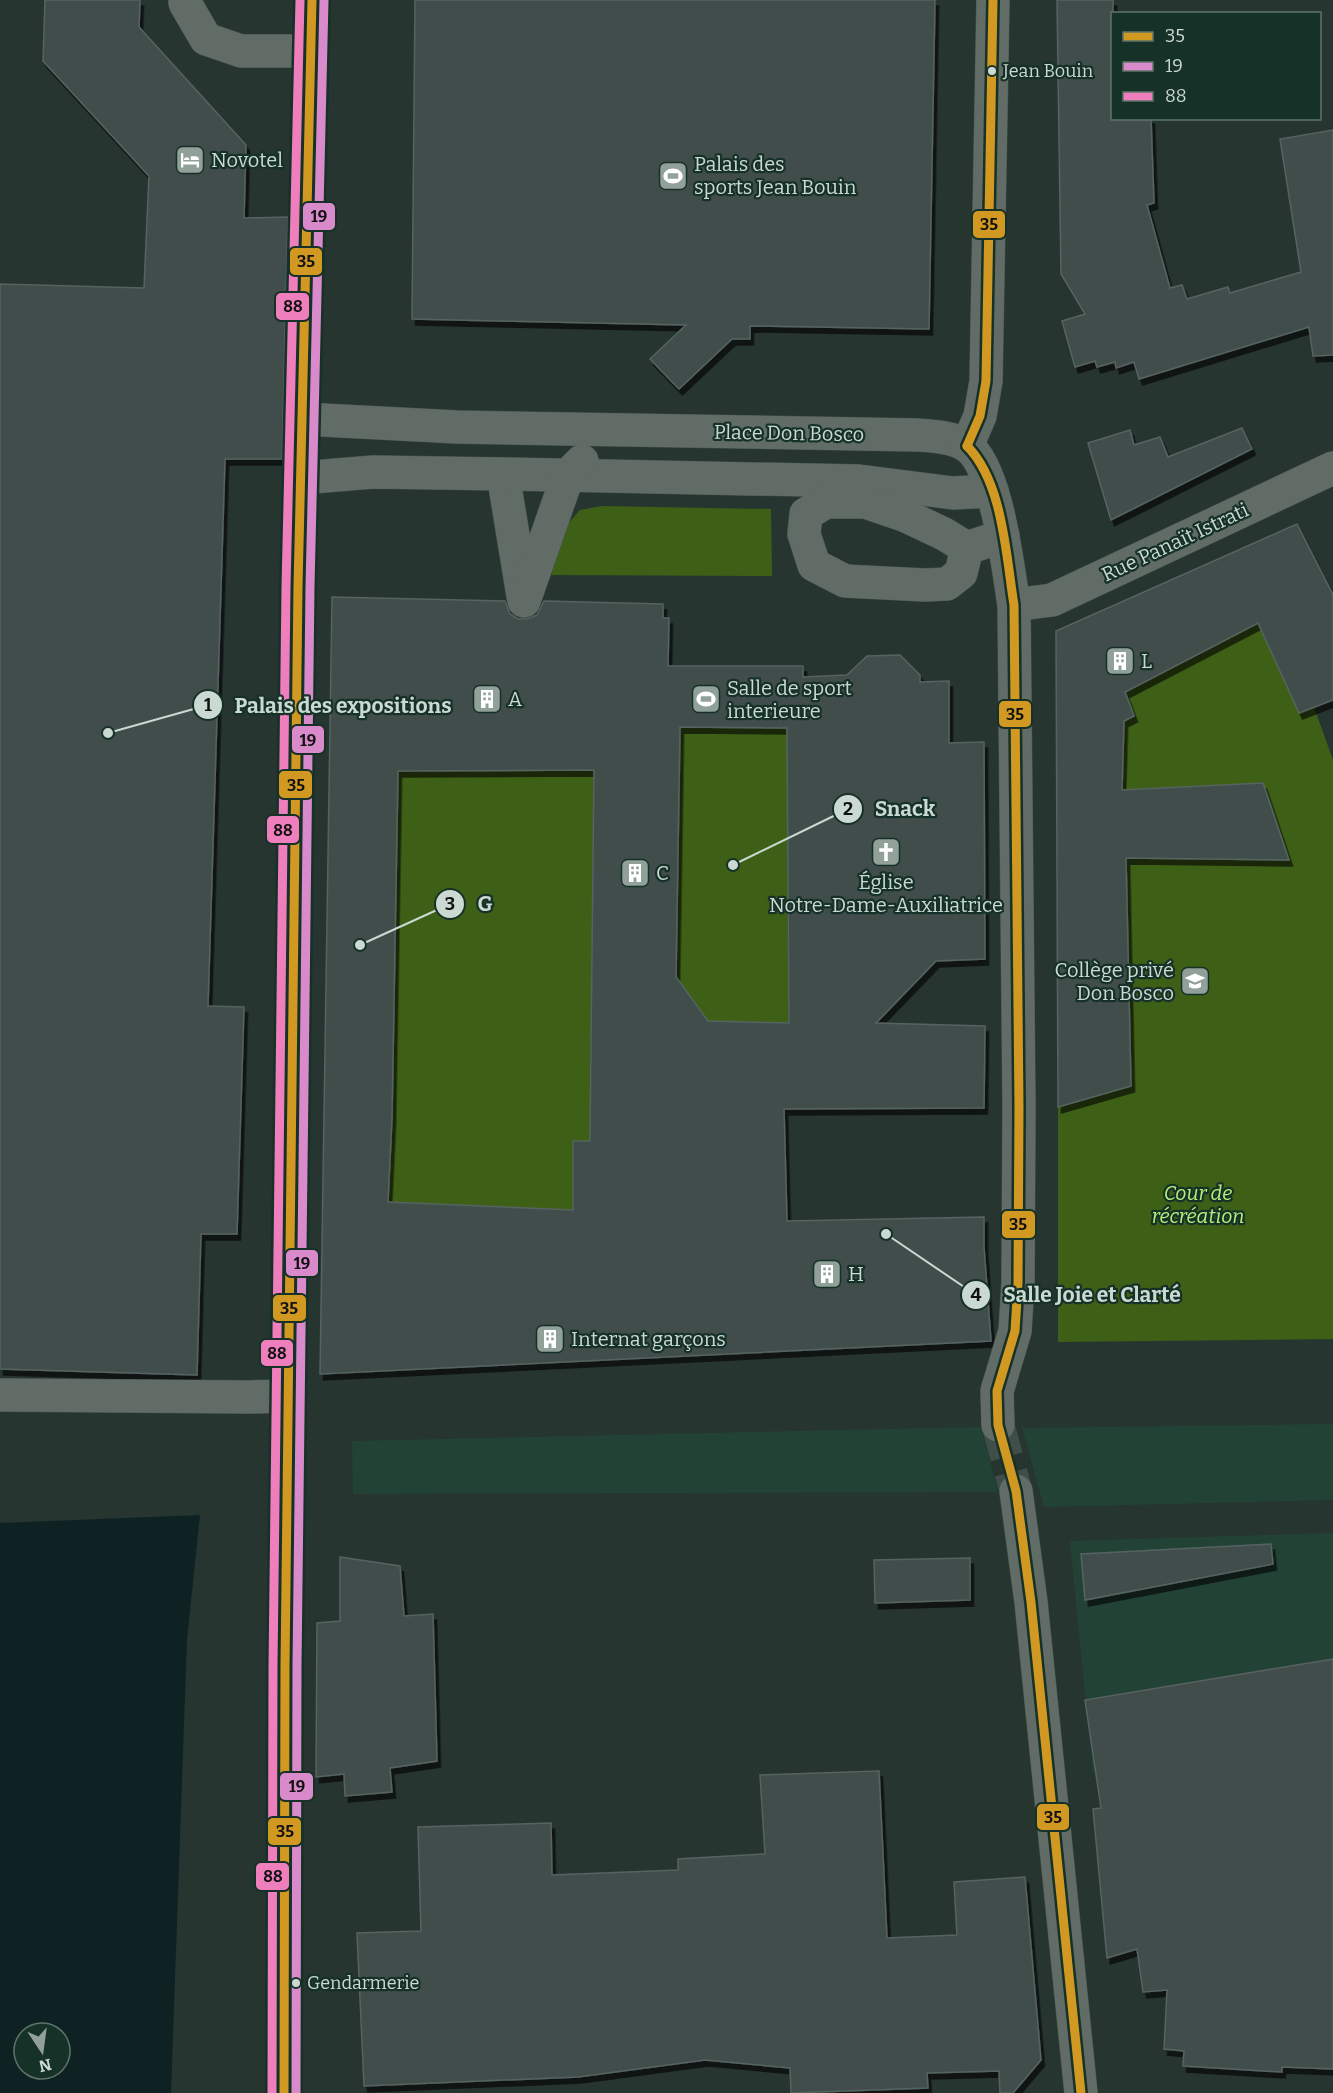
<svg xmlns="http://www.w3.org/2000/svg" width="1333" height="2093" font-family="Bitter,serif">
<style>
.built{fill:#224236}
.green{fill:#3e6016}
.water{fill:#0f2223;fill-rule:evenodd}
.building{fill:#3f4e4b;stroke:#566360;stroke-width:1.5;fill-rule:evenodd;filter:url(#shadow)}
.lines{fill:none;stroke-linecap:round;stroke-linejoin:round}
.minor-tunnel{stroke:#3f4e48;stroke-width:33;stroke-dasharray:33 16;stroke-linecap:butt}
.minor-casing{stroke:#44514c;stroke-width:34}
.major-casing{stroke:#44514c;stroke-width:34}
.minor{stroke:#616c67;stroke-width:33}
.major{stroke:#5e6c66;stroke-width:33}
.bus-1-casing{stroke:#163127;stroke-width:14}
.bus-2-casing{stroke:#163127;stroke-width:14}
.bus-3-casing{stroke:#163127;stroke-width:14}
.bus-1{stroke:#d29922;stroke-width:9}
.bus-2{stroke:#d98aca;stroke-width:9}
.bus-3{stroke:#ee7ebc;stroke-width:9}
.bus-dot{fill:#cad9d2;stroke:#163127;stroke-width:2}
.labels{text-anchor:middle;dominant-baseline:central;stroke-width:4.5;stroke-linejoin:round;paint-order:stroke}
.bus-label{font-size:18px;fill:#cad9d2;stroke:#163127;text-anchor:start}
.poi-label{font-size:20px;fill:#cad9d2;stroke:#163127;text-anchor:start}
.street-label{font-size:20px;fill:#cad9d2;stroke:#163127}
.park-label{font-size:20px;font-style:italic;fill:#b6f07b;stroke:#163127}
.leader{fill:none;stroke:#cad9d2;stroke-width:2}
.callout-dot{fill:#cad9d2;stroke:#163127;stroke-width:2}
.mark-label{font-size:18px;text-anchor:middle;font-weight:bold;fill:#111}
.callout-label{font-size:21px;text-anchor:middle;font-weight:bold;fill:#cad9d2;stroke:#163127;stroke-width:4.5;stroke-linejoin:round;paint-order:stroke}
.line-badge{stroke:#163127;stroke-width:2}
.pale-badge-label{font-size:16px;text-anchor:middle;font-weight:bold;fill:#111}
</style>
<defs>
<filter id="shadow"><feDropShadow dx="3.5" dy="6" stdDeviation="0" flood-color="#0009"/></filter>
</defs>
<rect width="100%" height="100%" fill="#273530"/>
<g class="built">
<path d="M1333 1424V1500L1044 1507 1022 1428Z"/>
<path d="M981 1427 998 1492 353 1494 352 1441Z"/>
<path d="M1333 1533V1734L1093 1773 1070 1541Z"/>
</g>
<g class="green">
<path d="M601 506 771 509 772 576 551 575 566 526 580 510Z"/>
<path d="M1258 623 1299 712 1314 707 1333 760V1339L1058 1342V1107L1131 1086 1126 858 1289 860 1263 783 1103 791 1125 692Z"/>
<path d="M680 727 804 728 787 744 788 961 798 1023 708 1021 676 977Z"/>
<path d="M594 770 590 1141 573 1142V1210L388 1202 392 1118 398 771Z"/>
</g>
<path class="water" d="M200 1515 187 1640 171 2093H0V1523ZM24 2033H60V2069H24Z"/>
<g class="building">
<path d="M45 0H140L139 27 246 145 244 218 288 217 282 459H225L208 1006 244 1007 237 1234H201L197 1375 0 1369V284L144 288 149 176 43 61Z"/>
<path d="M415 0H935L929 329 750 326V339H732L679 389 650 359 686 325 412 319Z"/>
<path d="M1057 0H1113V118H1151L1154 203 1147 205 1170 288 1182 285 1187 299 1228 287 1230 293 1301 272 1280 139 1333 130V355L1313 356 1309 327 1139 379 1134 362 1116 368 1115 362 1097 367 1095 361 1075 367 1062 321 1085 314 1061 274Z"/>
<path d="M1242 428 1252 449 1111 520 1088 443 1130 430 1134 445 1160 437 1168 457Z"/>
<path d="M1297 524 1333 595V700L1299 713 1258 623 1125 692 1134 716 1124 721 1122 790 1263 783 1289 860 1126 858 1131 1086 1058 1107 1056 631Z"/>
<path d="M332 597 505 601 510 614 518 619H527L537 615 544 601 663 604V618H669L668 666H803V677L847 675 867 656 900 655 920 675V682L949 681V743L984 742 985 959 936 961 876 1023 985 1026 984 1108 784 1109 787 1221 984 1217V1247L991 1341 320 1374ZM680 727 787 728 789 1023 708 1021 676 977ZM594 770 590 1141H573V1210L388 1202 392 1118 398 771Z"/>
<path d="M1271 1544 1273 1564 1085 1600 1081 1554Z"/>
<path d="M340 1557 400 1566 404 1616 433 1614 437 1761 390 1768 392 1792 345 1796 344 1774 316 1777 317 1623 340 1621Z"/>
<path d="M970 1558V1600L875 1603 874 1560Z"/>
<path d="M1333 1659V2069L1282 2067V2072L1183 2066 1184 2051 1164 2049 1167 1990 1143 1992 1137 1949 1107 1958 1093 1809 1101 1808 1085 1700Z"/>
<path d="M879 1771 887 1938 957 1935 954 1882 1025 1877 1041 2060 1013 2093H1000L999 2071 927 2073 928 2088 791 2093 790 2068 705 2060 578 2077 364 2086 357 1933 421 1931 418 1827 551 1823 552 1875 678 1870V1859L765 1854 760 1775Z"/>
</g>
<g class="lines">
<path class="minor-tunnel" d="M998 1425 1016 1491"/>
<g class="minor-casing">
<g id="minor">
<path d="M185 0V3L206 39 241 51H311"/>
<path d="M303 419 457 427 917 435C933 436 954 437 967 446 997 467 1008 569 1014 605L1019 1107 1018 1283 1015 1331 997 1391 998 1425"/>
<path d="M967 446 980 416 986 381 993 0"/>
<path d="M503 474 523 596"/>
<path d="M301 478 373 472 503 474 859 481 953 493 992 491"/>
<path d="M967 548 961 573 947 584 925 585 845 581 814 565 804 534 806 514 826 502H865L906 516 944 534 967 548 1003 536"/>
<path d="M524 601 568 475 582 461"/>
<path d="M1014 605 1052 600 1333 468"/>
<path d="M0 1395 249 1397 290 1396"/>
<path d="M1016 1491 1031 1602 1081 2093"/>
</g>
</g>
<g class="major-casing">
<path id="major" d="M284 2093 285 1666 298 587 312 0"/>
</g>
<use href="#minor" class="minor"/>
<use href="#major" class="major"/>
<g class="bus-1-casing">
<g id="bus-1">
<path d="M967 446C1003 482 1006 556 1014 605L1019 1107 1018 1283 1015 1331 997 1391 998 1425 1016 1491 1031 1602 1081 2093"/>
<path d="M967 446 980 416 986 381 993 0"/>
<path d="M284 2093 285 1666 298 587 312 0"/>
</g>
</g>
<g class="bus-2-casing">
<path id="bus-2" d="M296 2093 297 1666 310 587 324 0"/>
</g>
<g class="bus-3-casing">
<path id="bus-3" d="M272 2093 273 1666 286 587 300 0"/>
</g>
<use href="#bus-1" class="bus-1"/>
<use href="#bus-2" class="bus-2"/>
<use href="#bus-3" class="bus-3"/>
</g>
<defs>
<g id="hotel-square" transform="scale(1.5)"><rect x="-9" y="-9" width="18" height="18" rx="4" fill="#91a099" stroke="#163127"/><path d="M-6-4.5h1.5V1H6V5H4.5V3h-9V5H-6ZM-4 0a1.8 1.8 0 1 1 3.6 0ZM.5 0V-2.5h3Q6-2.5 6 0Z" fill="#fff"/></g>
<g id="stadium-square" transform="scale(1.5)"><rect x="-9" y="-9" width="18" height="18" rx="4" fill="#91a099" stroke="#163127"/><path d="M0-5a6.5 5 0 1 0 0 10a6.5 5 0 1 0 0-10ZM-3.5-1.8h7v3.6h-7Z" fill="#fff"/></g>
<g id="building-square" transform="scale(1.5)"><rect x="-9" y="-9" width="18" height="18" rx="4" fill="#91a099" stroke="#163127"/><path d="M-4-6H4V6H1V3H-1V6H-4ZM-2.5-4.3h1.7v1.8h-1.7ZM.8-4.3h1.7v1.8H.8ZM-2.5-1h1.7V.8h-1.7ZM.8-1h1.7V.8H.8Z" fill="#fff"/></g>
<g id="church-square" transform="scale(1.5)"><rect x="-9" y="-9" width="18" height="18" rx="4" fill="#91a099" stroke="#163127"/><path d="M-1.2-6h2.4v3.5h3.3v2.4h-3.3V6h-2.4V-.1h-3.3v-2.4h3.3Z" fill="#fff"/></g>
<g id="school-square" transform="scale(1.5)"><rect x="-9" y="-9" width="18" height="18" rx="4" fill="#91a099" stroke="#163127"/><path d="M0-5L7-2L0 1L-7-2ZM-4 1L0 2.5L4 1V4Q0 6-4 4Z" fill="#fff"/></g>
</defs>
<g fill-rule="evenodd">
<use href="#hotel-square" x="190" y="160"/>
<use href="#stadium-square" x="673" y="176"/>
<use href="#building-square" x="1120" y="661"/>
<use href="#building-square" x="487" y="699"/>
<use href="#stadium-square" x="706" y="699"/>
<use href="#church-square" x="886" y="852"/>
<use href="#building-square" x="635" y="873"/>
<use href="#school-square" x="1195" y="981"/>
<use href="#building-square" x="827" y="1274"/>
<use href="#building-square" x="550" y="1339"/>
</g>
<g class="bus-dot">
<circle cx="992" cy="71" r="5"/>
<circle cx="296" cy="1983" r="5"/>
</g>
<g class="labels">
<g class="bus-label">
<text x="1003" y="71">Jean Bouin</text>
<text x="307" y="1983">Gendarmerie</text>
</g>
<g class="poi-label">
<text x="211" y="160">Novotel</text>
<text x="694" y="164">Palais des<tspan x="694" dy="23">sports Jean Bouin</tspan></text>
<text x="1141" y="661">L</text>
<text x="727" y="688">Salle de sport<tspan x="727" dy="23">interieure</tspan></text>
<text x="508" y="699">A</text>
<text x="656" y="873">C</text>
<text x="886" y="882" text-anchor="middle">Église<tspan x="886" dy="23">Notre-Dame-Auxiliatrice</tspan></text>
<text x="1174" y="970" text-anchor="end">Collège privé<tspan x="1174" dy="23">Don Bosco</tspan></text>
<text x="848" y="1274">H</text>
<text x="571" y="1339">Internat garçons</text>
</g>
<g class="street-label">
<text transform="translate(789 433) rotate(1)">Place Don Bosco</text>
<text transform="translate(1175 542) rotate(-25)">Rue Panaït Istrati</text>
</g>
<g class="park-label">
<text x="1198" y="1193">Cour de<tspan x="1198" dy="23">récréation</tspan></text>
</g>
</g>
<path class="leader" d="M108 733L208 705M733 865L848 809M360 945L450 904M886 1234L976 1295"/>
<g class="callout-dot">
<circle cx="108" cy="733" r="6"/>
<circle cx="733" cy="865" r="6"/>
<circle cx="360" cy="945" r="6"/>
<circle cx="886" cy="1234" r="6"/>
<circle cx="208" cy="705" r="15"/>
<circle cx="848" cy="809" r="15"/>
<circle cx="450" cy="904" r="15"/>
<circle cx="976" cy="1295" r="15"/>
</g>
<g class="mark-label">
<text x="208" y="711">1</text>
<text x="848" y="815">2</text>
<text x="450" y="910">3</text>
<text x="976" y="1301">4</text>
</g>
<g class="callout-label">
<text x="343" y="713">Palais des expositions</text>
<text x="905" y="816">Snack</text>
<text x="485" y="911">G</text>
<text x="1092" y="1302">Salle Joie et Clarté</text>
</g>
<g class="line-badge">
<rect x="302" y="202" width="34" height="29" rx="6" fill="#d98aca"/>
<rect x="972" y="210" width="34" height="29" rx="6" fill="#d29922"/>
<rect x="289" y="247" width="34" height="29" rx="6" fill="#d29922"/>
<rect x="275" y="292" width="35" height="29" rx="6" fill="#ee7ebc"/>
<rect x="998" y="700" width="34" height="28" rx="6" fill="#d29922"/>
<rect x="291" y="725" width="34" height="29" rx="6" fill="#d98aca"/>
<rect x="278" y="770" width="35" height="29" rx="6" fill="#d29922"/>
<rect x="266" y="815" width="34" height="29" rx="6" fill="#ee7ebc"/>
<rect x="1001" y="1210" width="35" height="29" rx="6" fill="#d29922"/>
<rect x="285" y="1249" width="34" height="28" rx="6" fill="#d98aca"/>
<rect x="272" y="1294" width="35" height="28" rx="6" fill="#d29922"/>
<rect x="260" y="1339" width="34" height="28" rx="6" fill="#ee7ebc"/>
<rect x="279" y="1772" width="35" height="29" rx="6" fill="#d98aca"/>
<rect x="1036" y="1803" width="34" height="28" rx="6" fill="#d29922"/>
<rect x="267" y="1817" width="35" height="29" rx="6" fill="#d29922"/>
<rect x="255" y="1862" width="35" height="29" rx="6" fill="#ee7ebc"/>
</g>
<g class="pale-badge-label">
<text x="319" y="222">19</text>
<text x="989" y="230">35</text>
<text x="306" y="267">35</text>
<text x="293" y="312">88</text>
<text x="1015" y="720">35</text>
<text x="308" y="746">19</text>
<text x="296" y="791">35</text>
<text x="283" y="836">88</text>
<text x="1018" y="1230">35</text>
<text x="302" y="1269">19</text>
<text x="289" y="1314">35</text>
<text x="277" y="1359">88</text>
<text x="297" y="1792">19</text>
<text x="1053" y="1823">35</text>
<text x="285" y="1837">35</text>
<text x="273" y="1882">88</text>
</g>
<rect x="1111" y="12" width="210" height="108" fill="#163127" stroke="#5e746b" stroke-width="1.5"/>
<rect x="1123" y="32" width="30" height="9" fill="#d29922" stroke="#5e746b" stroke-width="1.5"/>
<text x="1165" y="42" font-size="18" fill="#cad9d2">35</text>
<rect x="1123" y="62" width="30" height="9" fill="#d98aca" stroke="#5e746b" stroke-width="1.5"/>
<text x="1165" y="72" font-size="18" fill="#cad9d2">19</text>
<rect x="1123" y="92" width="30" height="9" fill="#ee7ebc" stroke="#5e746b" stroke-width="1.5"/>
<text x="1165" y="102" font-size="18" fill="#cad9d2">88</text>
<g transform="translate(42 2051) rotate(167)"><circle r="28" fill="#163127" stroke="#5e746b" stroke-width="1.5"/>
<path d="M0-4.5L10 22L0 15L-10 22Z" fill="#91a099"/>
<text y="-9" font-size="16" font-weight="bold" text-anchor="middle" fill="#cad9d2">N</text>
</g>
</svg>
